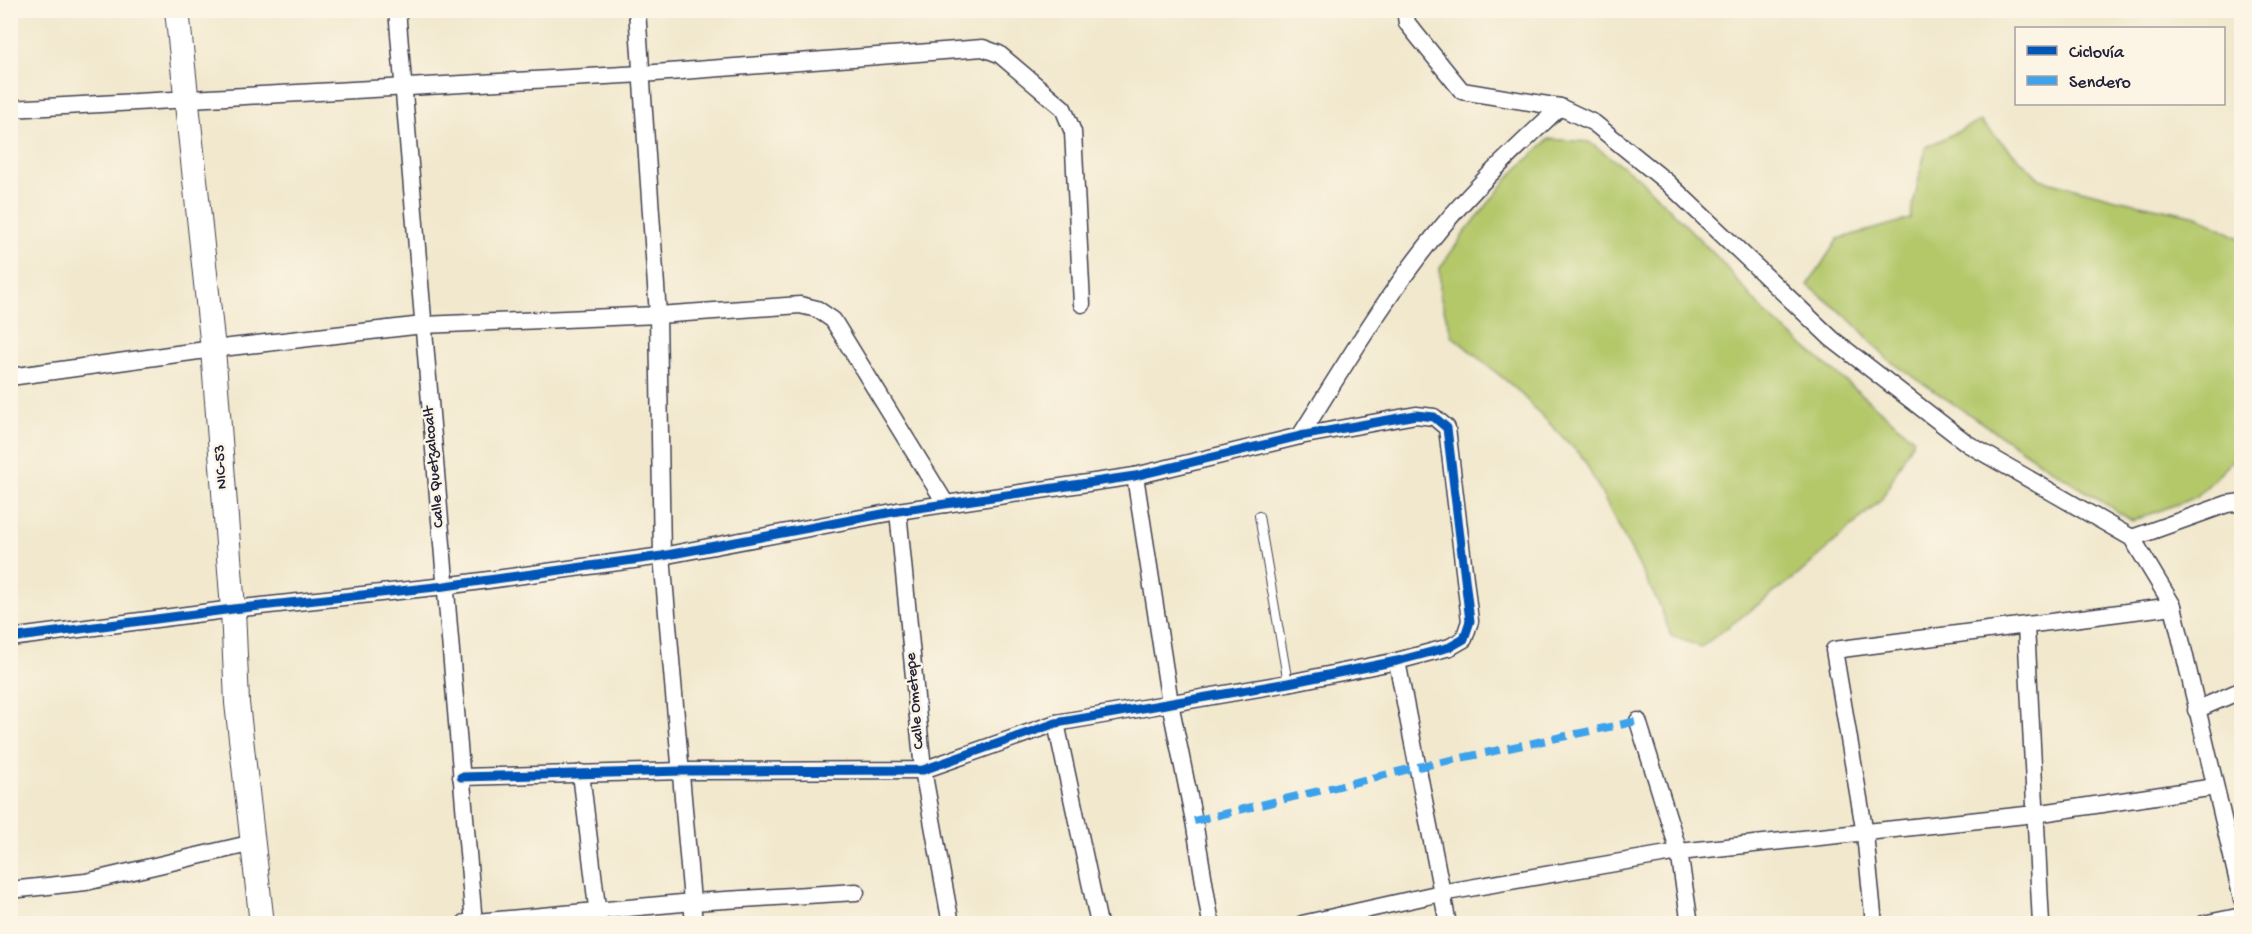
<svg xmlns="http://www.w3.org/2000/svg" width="2252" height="934" font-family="'Gochi Hand',sans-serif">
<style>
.green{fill:#b4c86b;stroke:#6b7553;stroke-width:1.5}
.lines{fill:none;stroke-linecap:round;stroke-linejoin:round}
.lane-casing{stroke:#414051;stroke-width:10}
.street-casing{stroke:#414051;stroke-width:19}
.secondary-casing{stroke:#414051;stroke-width:26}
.lane{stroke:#fff;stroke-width:8}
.street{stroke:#fff;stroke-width:16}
.secondary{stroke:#fff;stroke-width:24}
.quiet{stroke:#3ea2ec;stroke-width:8;stroke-dasharray:15 8;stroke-linecap:butt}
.cycleway-casing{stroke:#fcf5e5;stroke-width:13}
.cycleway{stroke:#0057b8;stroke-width:9}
.labels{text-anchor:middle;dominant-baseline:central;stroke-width:5;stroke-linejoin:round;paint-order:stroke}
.street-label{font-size:16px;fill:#22223b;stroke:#fcf5e5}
</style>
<rect width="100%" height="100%" fill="#fcf5e5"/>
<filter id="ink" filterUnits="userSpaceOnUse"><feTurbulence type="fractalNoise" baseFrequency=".0167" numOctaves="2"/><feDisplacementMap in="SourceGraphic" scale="12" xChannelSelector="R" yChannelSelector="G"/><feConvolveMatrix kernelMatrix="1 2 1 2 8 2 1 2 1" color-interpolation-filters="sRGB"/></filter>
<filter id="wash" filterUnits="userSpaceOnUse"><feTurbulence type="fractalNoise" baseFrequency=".008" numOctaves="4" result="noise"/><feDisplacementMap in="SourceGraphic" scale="24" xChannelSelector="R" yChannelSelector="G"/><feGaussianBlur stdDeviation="1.35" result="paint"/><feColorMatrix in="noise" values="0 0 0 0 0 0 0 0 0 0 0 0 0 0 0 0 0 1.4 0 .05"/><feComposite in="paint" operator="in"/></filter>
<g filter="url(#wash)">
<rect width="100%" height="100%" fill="#f1e8cd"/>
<g class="green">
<path d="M1980 121 2040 179 2116 199 2197 216 2241 239V453L2196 497 2132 521 2037 460 1887 359 1854 323 1808 285 1838 239 1910 219 1926 147Z"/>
<path d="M1549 139 1589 142 1639 178 1718 258 1766 314 1914 439 1881 500 1798 575 1701 647 1671 636 1660 606 1583 458 1515 388 1452 336 1440 296V268L1464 234 1510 176Z"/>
</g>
</g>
<g filter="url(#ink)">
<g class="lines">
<g class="lane-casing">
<path id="lane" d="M1259 516 1288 683"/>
</g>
<g class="street-casing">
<g id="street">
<path d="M397 10 474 924"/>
<path d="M637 10 658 315 662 556 694 924"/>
<path d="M1405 10 1407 23 1462 91 1560 107 1594 123 1668 183 1832 339 1968 444 2132 538 2173 606 2242 899"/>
<path d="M10 109 642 74 983 48 999 54 1063 108 1073 132 1082 304"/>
<path d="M10 377 213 349 423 325 658 315 800 305 817 309 833 320 946 504"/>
<path d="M1300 436C1345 365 1388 292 1441 228 1477 184 1519 146 1560 107"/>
<path d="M1135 476 1170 703 1194 821 1210 918 1213 924"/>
<path d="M898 511 923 770 951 924"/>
<path d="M2132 538 2227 504 2242 502"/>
<path d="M2026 626 2041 924"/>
<path d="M10 638 233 609 445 586 662 556 898 511 1135 476 1300 436 1416 415 1434 417 1447 428 1470 621 1464 639 1450 647 1397 661 1288 683 1056 723 923 770 682 771 461 777"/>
<path d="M1397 661 1448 924"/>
<path d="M2196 710 2242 690"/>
<path d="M1638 721 1679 852 1690 924"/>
<path d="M1056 723 1099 924"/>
<path d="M581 773 599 924"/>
<path d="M10 890 86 882 253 843"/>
<path d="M465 923 693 902 856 892"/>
<path d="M1302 924 1441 893 1679 852 2035 814 2215 787"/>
<path d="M1874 924 1865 834 1834 650 2173 606"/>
<path d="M2203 924 2242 916"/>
</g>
</g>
<g class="secondary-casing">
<path id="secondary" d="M177 10 213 349 233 609 237 703 262 924"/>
</g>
<use href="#lane" class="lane"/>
<use href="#street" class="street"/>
<use href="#secondary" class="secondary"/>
<path class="quiet" d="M1194 821 1418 767 1638 721"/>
<g class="cycleway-casing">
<path id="cycleway" d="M10 638 233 609 445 586 662 556 898 511 1135 476 1300 436 1416 415 1434 417 1447 428 1470 621 1464 639 1450 647 1397 661 1288 683 1056 723 923 770 682 771 461 777"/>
</g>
<use href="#cycleway" class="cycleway"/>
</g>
</g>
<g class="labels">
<g class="street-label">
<text transform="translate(222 467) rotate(-94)">NIC-53</text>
<text transform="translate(435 467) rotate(-95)">Calle Quetzalcoalt</text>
<text transform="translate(916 701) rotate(-95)">Calle Ometepe</text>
</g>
</g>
<rect width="2252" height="934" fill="none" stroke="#fcf5e5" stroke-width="36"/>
<rect x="2015" y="27" width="210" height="78" fill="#fcf5e5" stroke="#a5a1a1" stroke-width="1.5"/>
<rect x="2027" y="46" width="30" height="9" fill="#0057b8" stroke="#a5a1a1" stroke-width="1.5"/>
<text x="2069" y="57" font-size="18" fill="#22223b">Ciclovía</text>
<rect x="2027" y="76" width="30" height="9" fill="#3ea2ec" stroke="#a5a1a1" stroke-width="1.5"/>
<text x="2069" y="87" font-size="18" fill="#22223b">Sendero</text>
</svg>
